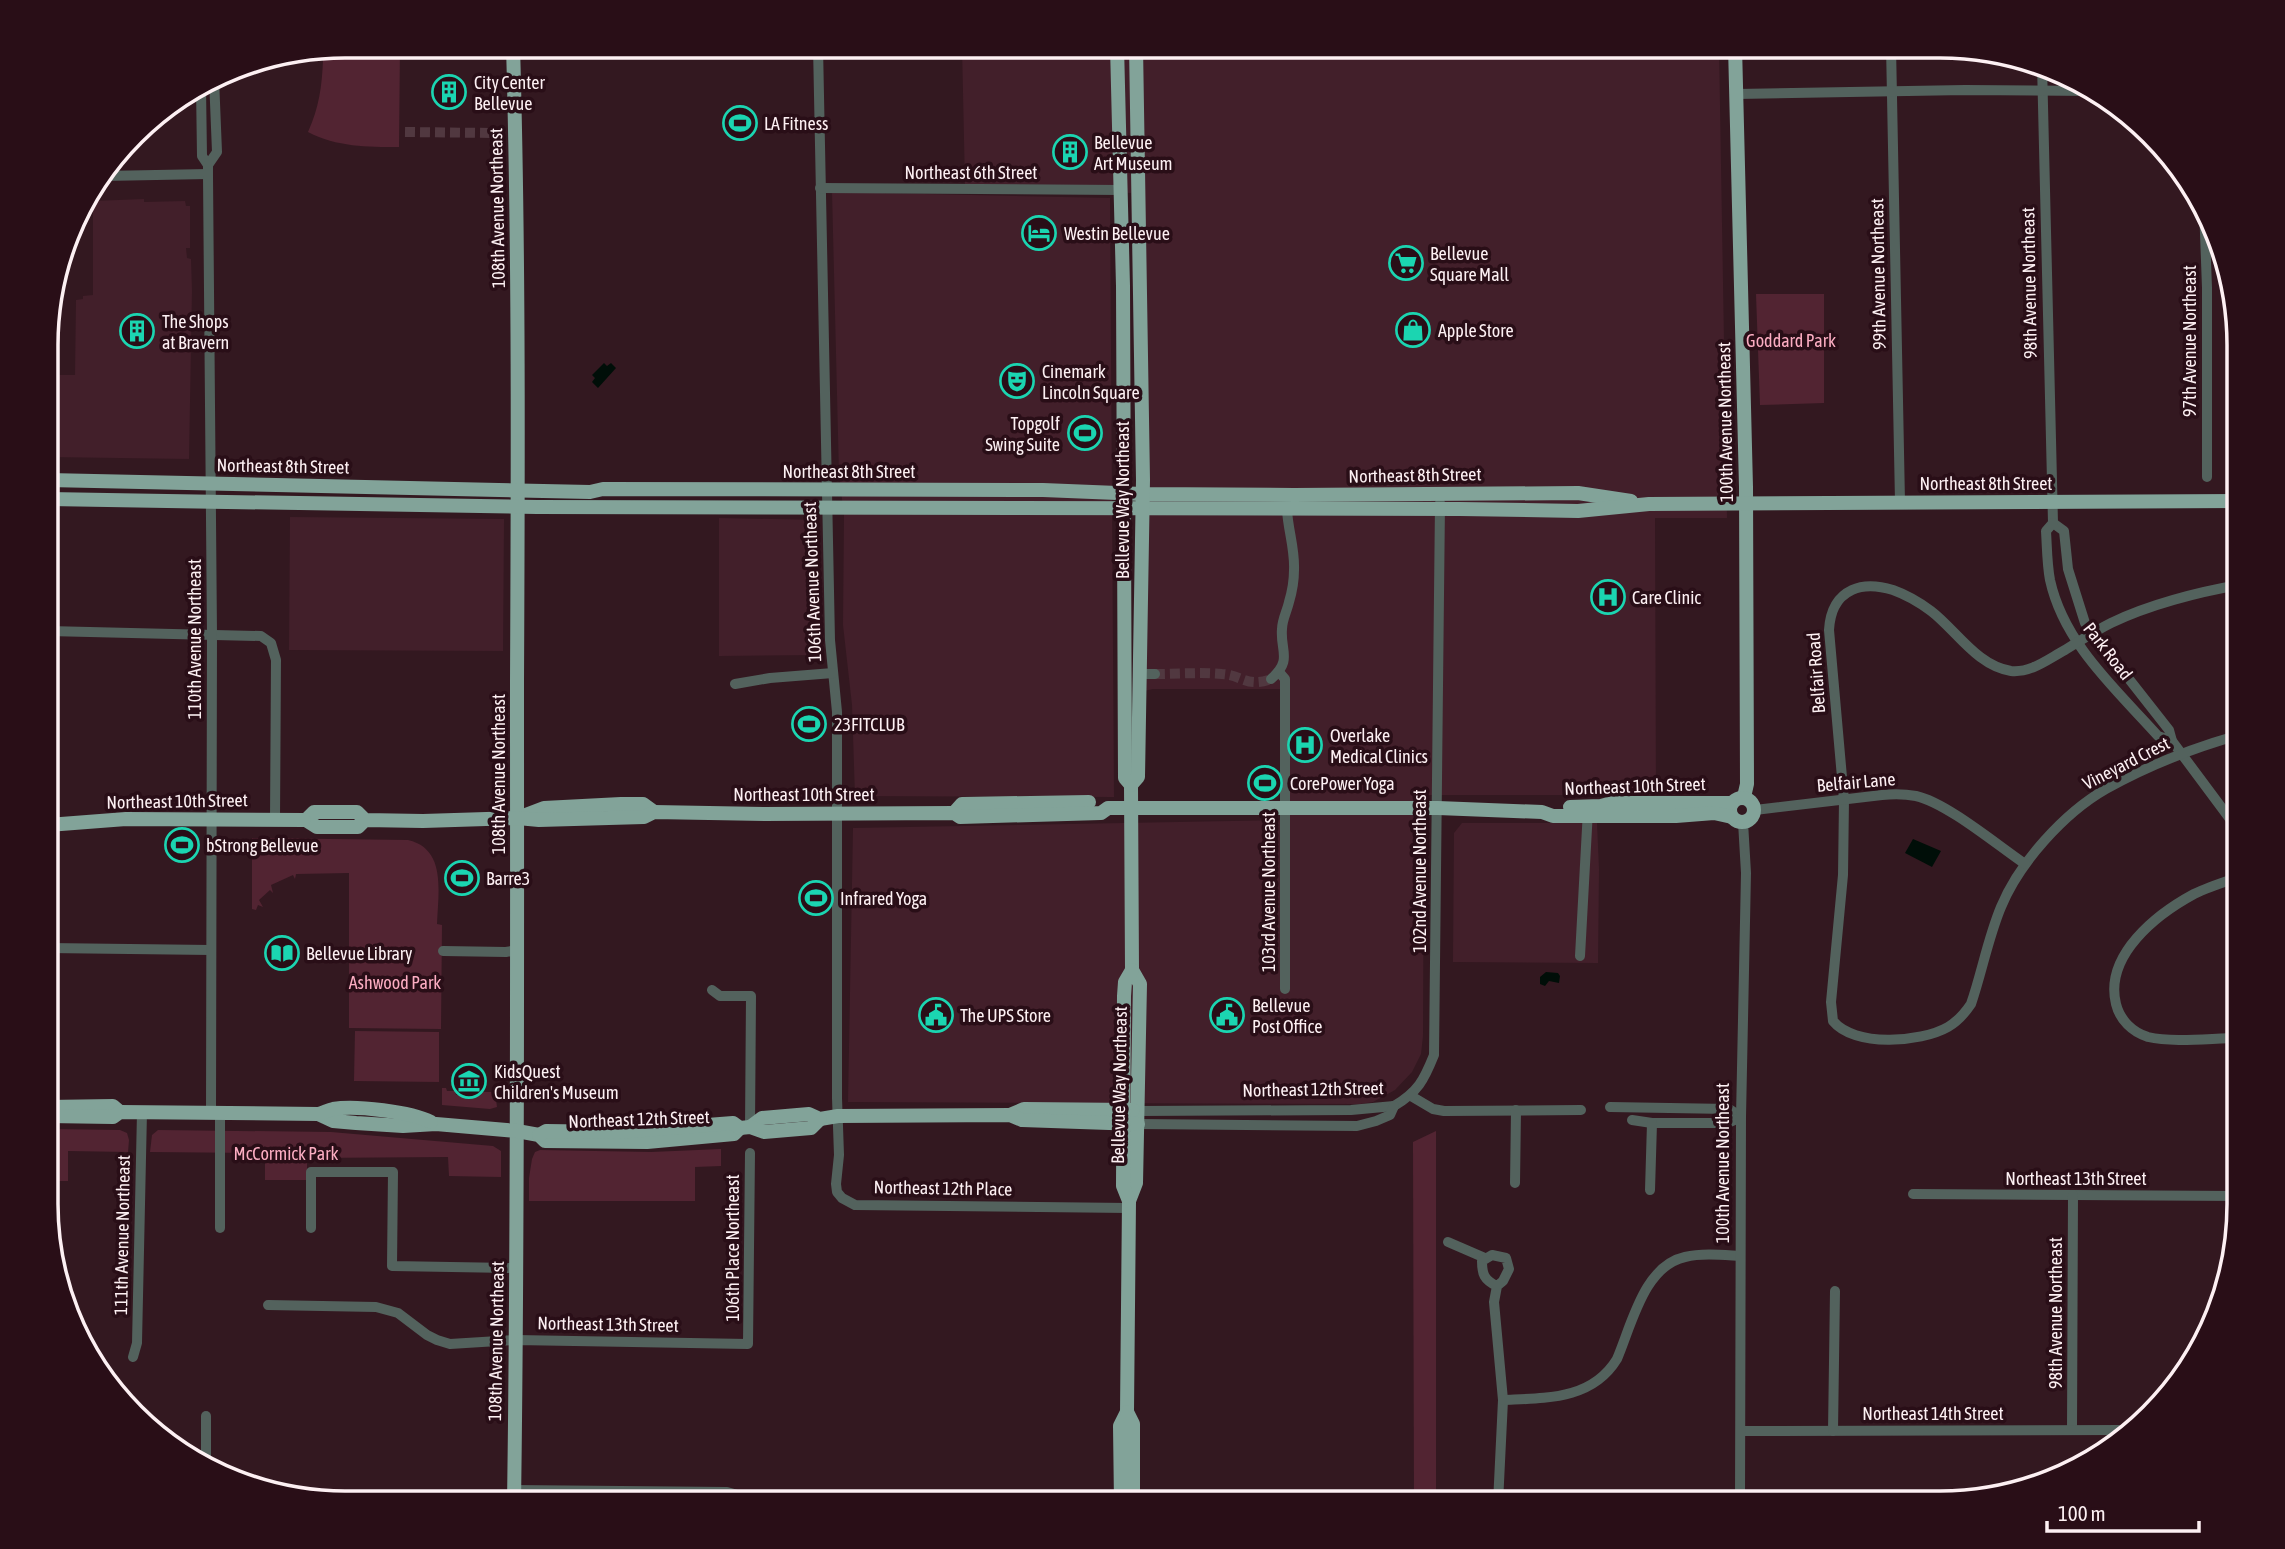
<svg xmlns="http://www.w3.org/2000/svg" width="2285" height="1549" font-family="'Asap Condensed',sans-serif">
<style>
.built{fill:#421f2a}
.green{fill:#522432}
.water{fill:#000e08}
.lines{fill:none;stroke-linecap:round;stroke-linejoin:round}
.minor-tunnel{stroke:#513840;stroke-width:10;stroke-dasharray:10 5;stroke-linecap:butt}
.minor{stroke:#53625d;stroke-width:10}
.major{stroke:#82a399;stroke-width:14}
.labels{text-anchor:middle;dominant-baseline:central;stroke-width:7;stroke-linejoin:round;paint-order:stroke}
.poi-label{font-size:18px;fill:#fdf0f3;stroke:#290e17;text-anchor:start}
.street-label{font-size:18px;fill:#fdf0f3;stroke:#290e17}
.park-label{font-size:18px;fill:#fcadc2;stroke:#290e17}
.rim{fill:none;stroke:#fdf0f3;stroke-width:3.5}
</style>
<rect width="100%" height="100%" fill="#331820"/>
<g class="built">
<path d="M962 46H1719L1727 518H1655L1656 795H1424L1423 1036 1421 1054 1412 1072 1395 1090 1373 1102 1360 1104 848 1102 853 828 1283 820 1286 689H1153L1140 692 1131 193 965 186Z"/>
<path d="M832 192 1110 198 1114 797 855 796 852 705 843 625 844 515 839 475Z"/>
<path d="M144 199V202L185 201 186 206H190V248H186L187 258 191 259 192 290 189 459 48 457V375H75L76 300 83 299V296L93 295V201Z"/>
<path d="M290 517 504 519 503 651 289 650Z"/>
<path d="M719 518 819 520 820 655 719 656Z"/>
<path d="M1462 823H1597L1599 869 1598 963 1453 962 1454 833Z"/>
</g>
<g class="green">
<path d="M344 46H400L399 147C367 147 337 147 308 132 319 108 322 86 323 60L316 56V51Z"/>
<path d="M1756 294H1824V403L1760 405Z"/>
<path d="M252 838 408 840C447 849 438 893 437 924L442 925 441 1029 349 1028V873L296 874 295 879 293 875 271 885 273 893 270 890 259 900 263 907 258 905 256 910 252 909Z"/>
<path d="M355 1031 439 1032V1082L354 1081Z"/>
<path d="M442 1088H446L447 1091H455L456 1095H469V1092H495L497 1107 490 1109 442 1105Z"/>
<path d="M48 1129 120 1130 127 1133 129 1140 128 1152 68 1151V1181H48Z"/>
<path d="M158 1130 331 1132 493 1146 501 1151V1177L449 1176 448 1157 307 1158V1180H265V1153L150 1152 152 1135Z"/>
<path d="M1436 1131V1503H1414L1413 1142Z"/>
<path d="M721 1149V1166L695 1167V1201H529V1178L532 1159 535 1152 540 1150 651 1152Z"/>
</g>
<g class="water">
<path d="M604 363 607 366 611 363 616 368 598 388 592 382 595 378 592 375Z"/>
<path d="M1913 839 1941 851 1932 867 1905 853Z"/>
<path d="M1546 972 1558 973 1560 976 1559 983 1549 981 1545 986 1540 984V977Z"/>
</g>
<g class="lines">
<g class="minor-tunnel">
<path d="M405 132 493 133"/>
<path d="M1155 674C1177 674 1200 672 1222 674 1242 675 1247 688 1271 679"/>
</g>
<g class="minor">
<path d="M818 46 830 640 837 712V1098L839 1155 836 1184 837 1192 842 1198 855 1205 1129 1208"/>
<path d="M1891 46 1900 502"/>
<path d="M2042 64 2053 523 2064 531 2068 569 2085 623 2169 730 2172 741 2239 831"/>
<path d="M201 87 202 156 208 165"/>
<path d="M1737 94 1965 90 2093 91"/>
<path d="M104 176 208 174"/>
<path d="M820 188 1122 190"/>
<path d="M2204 206 2207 288V477"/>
<path d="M2053 523 2046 531C2047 547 2047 564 2050 580 2064 644 2116 689 2158 736L2172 741"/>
<path d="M2239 585C2198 592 2148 605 2111 623 2095 631 2080 641 2065 650 2048 659 2031 673 2011 671 1977 666 1956 630 1931 611 1919 602 1907 595 1893 590 1880 586 1865 584 1852 590 1835 598 1830 613 1829 630L1844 800 1843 875 1831 1002 1833 1021C1854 1047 1920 1043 1948 1027 1958 1021 1965 1013 1971 1004 1982 972 1988 938 2001 907 2019 863 2064 813 2106 789 2147 766 2193 748 2239 735"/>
<path d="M48 631 261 636 271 643 276 660 275 819"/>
<path d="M1279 672 1285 679V989"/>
<path d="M1140 674H1155"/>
<path d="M1271 679C1293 660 1280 651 1282 629 1282 620 1287 611 1289 602 1292 592 1294 580 1294 570 1295 549 1288 530 1287 510"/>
<path d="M735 684 770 678 833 673"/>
<path d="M1755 810 1882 795C1893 794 1905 794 1916 796 1947 803 1997 845 2025 864"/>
<path d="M2239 877C2224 882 2208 887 2194 894 2157 914 2104 955 2116 1004 2120 1020 2132 1032 2148 1037 2174 1043 2212 1038 2239 1038"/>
<path d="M48 948 211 950"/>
<path d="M443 951 506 952 517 950"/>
<path d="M1580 956 1588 810"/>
<path d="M712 990 720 996H751L750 1127"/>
<path d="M1411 1096 1433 1109 1444 1111 1581 1110"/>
<path d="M1394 1106C1418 1092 1424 1080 1434 1055L1440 503"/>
<path d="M1610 1107 1729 1109 1741 1117"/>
<path d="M1138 1111 1351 1110 1394 1106"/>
<path d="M211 1113 212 634 208 176V165L217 152 214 78"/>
<path d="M220 1113V1228"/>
<path d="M1632 1120 1652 1123H1728L1741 1117"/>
<path d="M1138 1124 1357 1126 1376 1121 1390 1115 1394 1106"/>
<path d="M1515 1183 1516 1110"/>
<path d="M1650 1190 1652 1123"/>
<path d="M1913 1194 2239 1196"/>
<path d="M311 1228V1172H393L392 1266 516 1268"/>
<path d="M1448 1242 1485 1258"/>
<path d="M1497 1286C1484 1280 1482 1274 1482 1261L1492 1255 1506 1258 1509 1269 1503 1281 1497 1286 1494 1302 1503 1400 1498 1503"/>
<path d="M268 1305 376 1307 398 1313 427 1335 437 1340 450 1344 516 1340 748 1344 750 1153"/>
<path d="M133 1357 137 1343 142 1112"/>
<path d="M1503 1400C1546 1398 1592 1400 1617 1359 1632 1324 1644 1266 1685 1257 1703 1253 1722 1255 1740 1256"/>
<path d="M206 1416V1465"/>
<path d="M2072 1430 2073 1195"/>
<path d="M1741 1431 2124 1430"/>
<path d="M1833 1431 1835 1291"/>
<path d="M514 1490 727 1492 741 1496 748 1503"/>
<path d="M1740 1503 1741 1117 1746 873 1743 822"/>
</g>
<g class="major">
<path d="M513 46C519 258 518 470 517 683 517 956 518 1230 514 1503"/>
<path d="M1117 46 1123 286 1125 778 1131 785 1132 970 1140 984 1136 1183 1129 1201 1127 1412 1120 1426 1121 1503"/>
<path d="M1735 46 1746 487 1747 784 1744 797"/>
<path d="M48 480 590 492 603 489 1043 490 1142 494 1294 495 1578 493 1631 501"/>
<path d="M48 499 537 507 1460 509 1578 511 1649 504 2239 501"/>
<path d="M1131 785 1138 777 1143 480 1136 46"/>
<circle cx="1742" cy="810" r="12"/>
<path d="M1570 807 1601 806 1612 803H1732"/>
<path d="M954 813 962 804 1089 802"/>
<path d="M523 816 544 808 621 804H643L654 812"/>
<path d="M365 820 358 827H317L306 820 314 812H357L365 820 423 821 518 818 539 820 644 817 654 812 764 814 954 813 960 817 1101 813 1108 808H1438L1542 812 1553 816H1676L1714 813 1732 817"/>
<path d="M48 825 126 819 304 820"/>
<path d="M48 1107 113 1106 120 1112"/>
<path d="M318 1114 333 1121 356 1123 403 1126 436 1124 517 1131 539 1135 545 1141 647 1142 734 1134 740 1128"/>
<path d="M1010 1115 1024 1109 1133 1110"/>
<path d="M48 1116 113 1117 120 1112 318 1114C323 1113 328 1110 333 1109 356 1105 411 1112 431 1122"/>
<path d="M750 1127 762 1118 809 1114 820 1119 838 1116 1010 1115 1022 1120 1138 1124"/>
<path d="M539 1135 546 1131 618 1132 733 1123 740 1128 750 1127 764 1132 811 1128 820 1119"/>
<path d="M1129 1201 1123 1186 1124 996 1125 982 1132 970"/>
<path d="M1127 1412 1133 1424V1503"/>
</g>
</g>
<defs>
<g id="building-ring" transform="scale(1.75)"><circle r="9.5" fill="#290e17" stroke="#1bd5b1" stroke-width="1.5"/><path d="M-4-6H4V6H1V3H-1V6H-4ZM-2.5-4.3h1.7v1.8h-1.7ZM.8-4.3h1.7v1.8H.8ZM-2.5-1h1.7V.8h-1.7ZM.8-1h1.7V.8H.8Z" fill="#1bd5b1"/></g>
<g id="stadium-ring" transform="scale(1.75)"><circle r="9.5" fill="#290e17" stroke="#1bd5b1" stroke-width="1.5"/><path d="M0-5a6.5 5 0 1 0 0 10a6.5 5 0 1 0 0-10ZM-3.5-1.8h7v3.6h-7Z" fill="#1bd5b1"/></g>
<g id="hotel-ring" transform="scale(1.75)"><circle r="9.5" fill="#290e17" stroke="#1bd5b1" stroke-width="1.5"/><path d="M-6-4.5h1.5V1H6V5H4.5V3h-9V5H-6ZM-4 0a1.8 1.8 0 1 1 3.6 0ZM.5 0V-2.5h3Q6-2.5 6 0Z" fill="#1bd5b1"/></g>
<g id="supermarket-ring" transform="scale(1.75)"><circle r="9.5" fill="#290e17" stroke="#1bd5b1" stroke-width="1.5"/><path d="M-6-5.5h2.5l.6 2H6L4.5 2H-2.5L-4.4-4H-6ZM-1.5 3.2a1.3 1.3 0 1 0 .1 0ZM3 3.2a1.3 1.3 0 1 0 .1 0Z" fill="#1bd5b1"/></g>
<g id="shop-ring" transform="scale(1.75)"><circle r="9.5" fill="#290e17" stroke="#1bd5b1" stroke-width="1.5"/><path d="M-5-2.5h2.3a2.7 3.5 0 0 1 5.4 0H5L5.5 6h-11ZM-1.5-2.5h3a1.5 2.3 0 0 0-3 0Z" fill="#1bd5b1"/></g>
<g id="theatre-ring" transform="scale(1.75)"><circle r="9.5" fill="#290e17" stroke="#1bd5b1" stroke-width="1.5"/><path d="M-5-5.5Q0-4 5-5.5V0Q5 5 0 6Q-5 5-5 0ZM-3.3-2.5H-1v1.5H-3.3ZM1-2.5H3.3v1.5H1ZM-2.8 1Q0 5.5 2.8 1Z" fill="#1bd5b1"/></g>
<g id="hospital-ring" transform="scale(1.75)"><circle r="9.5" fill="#290e17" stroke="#1bd5b1" stroke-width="1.5"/><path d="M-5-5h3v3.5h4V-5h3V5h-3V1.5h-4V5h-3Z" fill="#1bd5b1"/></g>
<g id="library-ring" transform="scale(1.75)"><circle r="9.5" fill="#290e17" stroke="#1bd5b1" stroke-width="1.5"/><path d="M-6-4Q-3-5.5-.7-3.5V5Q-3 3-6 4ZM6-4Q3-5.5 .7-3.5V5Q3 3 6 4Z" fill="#1bd5b1"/></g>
<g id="civic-ring" transform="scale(1.75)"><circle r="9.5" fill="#290e17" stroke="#1bd5b1" stroke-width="1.5"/><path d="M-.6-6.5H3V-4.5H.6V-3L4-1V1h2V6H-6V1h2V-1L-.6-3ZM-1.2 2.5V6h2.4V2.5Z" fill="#1bd5b1"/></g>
<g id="museum-ring" transform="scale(1.75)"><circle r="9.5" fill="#290e17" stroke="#1bd5b1" stroke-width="1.5"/><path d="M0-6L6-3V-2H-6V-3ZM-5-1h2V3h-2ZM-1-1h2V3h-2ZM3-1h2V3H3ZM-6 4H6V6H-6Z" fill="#1bd5b1"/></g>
</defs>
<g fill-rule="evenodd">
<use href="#building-ring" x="449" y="92"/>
<use href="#stadium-ring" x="740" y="123"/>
<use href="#building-ring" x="1070" y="152"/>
<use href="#hotel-ring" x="1039" y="233"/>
<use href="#supermarket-ring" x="1406" y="263"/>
<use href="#shop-ring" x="1413" y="330"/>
<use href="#building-ring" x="137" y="331"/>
<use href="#theatre-ring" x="1017" y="381"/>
<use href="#stadium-ring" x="1085" y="433"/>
<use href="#hospital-ring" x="1608" y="597"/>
<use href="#stadium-ring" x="809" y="724"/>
<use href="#hospital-ring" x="1305" y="745"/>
<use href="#stadium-ring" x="1265" y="783"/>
<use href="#stadium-ring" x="182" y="845"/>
<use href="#stadium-ring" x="462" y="878"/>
<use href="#stadium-ring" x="816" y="898"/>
<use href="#library-ring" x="282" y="953"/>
<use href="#civic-ring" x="936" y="1015"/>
<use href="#civic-ring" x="1227" y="1015"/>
<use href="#museum-ring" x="469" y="1081"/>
</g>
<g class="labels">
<g class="poi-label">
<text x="474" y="82">City Center<tspan x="474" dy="21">Bellevue</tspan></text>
<text x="764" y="123">LA Fitness</text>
<text x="1094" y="142">Bellevue<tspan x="1094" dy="21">Art Museum</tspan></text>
<text x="1064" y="233">Westin Bellevue</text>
<text x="1430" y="253">Bellevue<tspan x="1430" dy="21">Square Mall</tspan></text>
<text x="162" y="321">The Shops<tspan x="162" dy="21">at Bravern</tspan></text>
<text x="1438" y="330">Apple Store</text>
<text x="1042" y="371">Cinemark<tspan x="1042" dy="21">Lincoln Square</tspan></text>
<text x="1060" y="423" text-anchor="end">Topgolf<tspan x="1060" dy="21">Swing Suite</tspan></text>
<text x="1632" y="597">Care Clinic</text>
<text x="834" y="724">23FITCLUB</text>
<text x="1330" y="735">Overlake<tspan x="1330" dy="21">Medical Clinics</tspan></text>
<text x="1290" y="783">CorePower Yoga</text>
<text x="206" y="845">bStrong Bellevue</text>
<text x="486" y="878">Barre3</text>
<text x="840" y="898">Infrared Yoga</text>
<text x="306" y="953">Bellevue Library</text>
<text x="1252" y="1005">Bellevue<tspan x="1252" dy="21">Post Office</tspan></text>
<text x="960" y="1015">The UPS Store</text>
<text x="494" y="1071">KidsQuest<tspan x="494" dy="21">Children's Museum</tspan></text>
</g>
<g class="street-label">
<text x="971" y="172">Northeast 6th Street</text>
<text transform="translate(497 208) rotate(-91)">108th Avenue Northeast</text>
<text transform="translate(1878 274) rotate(-91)">99th Avenue Northeast</text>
<text transform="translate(2029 283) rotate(-91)">98th Avenue Northeast</text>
<text transform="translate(2189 341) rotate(-90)">97th Avenue Northeast</text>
<text transform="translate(1725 422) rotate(-91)">100th Avenue Northeast</text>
<text transform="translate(283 466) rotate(1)">Northeast 8th Street</text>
<text x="849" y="471">Northeast 8th Street</text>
<text transform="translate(1415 475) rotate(-1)">Northeast 8th Street</text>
<text x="1986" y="483">Northeast 8th Street</text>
<text transform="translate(1122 500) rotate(-90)">Bellevue Way Northeast</text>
<text transform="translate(812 582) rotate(-92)">106th Avenue Northeast</text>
<text transform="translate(194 639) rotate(-90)">110th Avenue Northeast</text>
<text transform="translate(2108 651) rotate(52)">Park Road</text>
<text transform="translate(1816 673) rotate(-94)">Belfair Road</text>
<text transform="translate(2126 763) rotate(-27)">Vineyard Crest</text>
<text transform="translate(498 774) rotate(-90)">108th Avenue Northeast</text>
<text transform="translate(1856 782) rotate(-5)">Belfair Lane</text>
<text transform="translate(1635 786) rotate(-2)">Northeast 10th Street</text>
<text x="804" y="794">Northeast 10th Street</text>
<text transform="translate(177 801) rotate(-1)">Northeast 10th Street</text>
<text transform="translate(1419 871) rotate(-90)">102nd Avenue Northeast</text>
<text transform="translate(1268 892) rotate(-90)">103rd Avenue Northeast</text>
<text transform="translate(1119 1085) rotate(-89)">Bellevue Way Northeast</text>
<text transform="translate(1313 1089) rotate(-1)">Northeast 12th Street</text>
<text transform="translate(639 1119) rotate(-2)">Northeast 12th Street</text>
<text transform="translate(1722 1163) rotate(-90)">100th Avenue Northeast</text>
<text x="2076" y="1178">Northeast 13th Street</text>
<text transform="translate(943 1188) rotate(1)">Northeast 12th Place</text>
<text transform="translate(122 1235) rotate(-89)">111th Avenue Northeast</text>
<text transform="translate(732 1248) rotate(-90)">106th Place Northeast</text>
<text transform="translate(2055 1313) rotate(-90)">98th Avenue Northeast</text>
<text transform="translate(608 1324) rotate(1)">Northeast 13th Street</text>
<text transform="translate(496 1341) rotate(-89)">108th Avenue Northeast</text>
<text x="1933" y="1413">Northeast 14th Street</text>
</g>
<g class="park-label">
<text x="1791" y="340">Goddard Park</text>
<text x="395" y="982">Ashwood Park</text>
<text x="286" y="1153">McCormick Park</text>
</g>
</g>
<path d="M0 0H2285V1549H0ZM345 58H1940A287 287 0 0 1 2227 345V1204A287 287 0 0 1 1940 1491H345A287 287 0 0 1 58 1204V345A287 287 0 0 1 345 58Z" fill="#290e17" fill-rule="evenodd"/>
<path class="rim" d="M345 58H1940A287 287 0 0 1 2227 345V1204A287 287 0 0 1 1940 1491H345A287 287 0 0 1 58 1204V345A287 287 0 0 1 345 58Z"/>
<path d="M2047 1521v10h152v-10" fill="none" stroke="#fdf0f3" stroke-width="3.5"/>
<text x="2058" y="1521" font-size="21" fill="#fdf0f3" stroke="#290e17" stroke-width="5" paint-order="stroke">100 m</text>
</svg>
